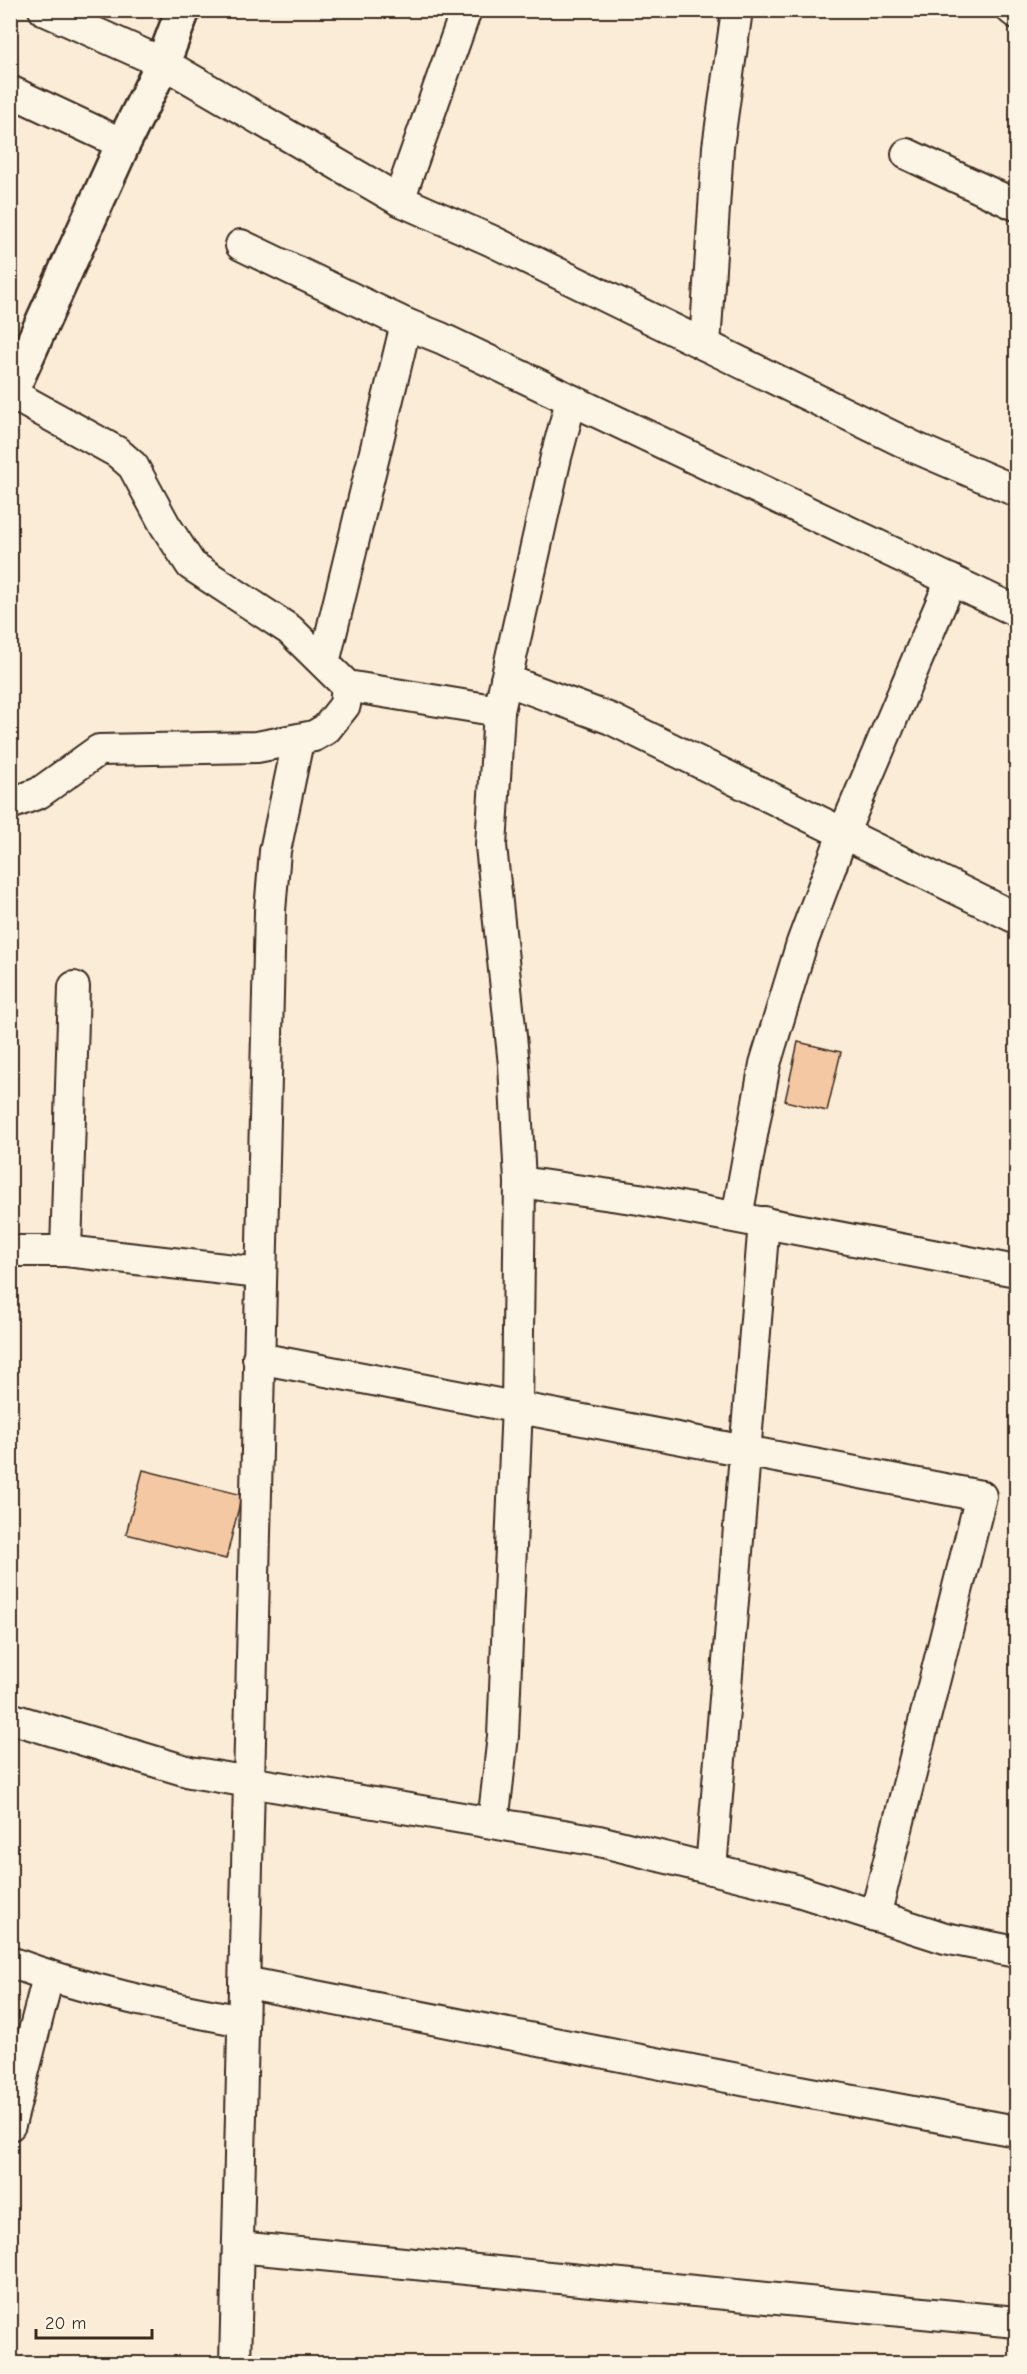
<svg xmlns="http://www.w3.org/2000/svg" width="1027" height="2374" font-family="'Comic Neue',sans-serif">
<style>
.building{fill:#f5c8a4;stroke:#3b2a1e;stroke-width:1.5}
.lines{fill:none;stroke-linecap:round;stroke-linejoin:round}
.minor-casing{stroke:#3b2a1e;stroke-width:34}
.tertiary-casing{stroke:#3b2a1e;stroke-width:38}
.minor{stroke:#fcf5e5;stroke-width:30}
.tertiary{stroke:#fcf5e5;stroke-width:33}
</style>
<rect width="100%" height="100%" fill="#fbecd8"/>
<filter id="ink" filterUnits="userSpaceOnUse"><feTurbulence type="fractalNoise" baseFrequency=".0167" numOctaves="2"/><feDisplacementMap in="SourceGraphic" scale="12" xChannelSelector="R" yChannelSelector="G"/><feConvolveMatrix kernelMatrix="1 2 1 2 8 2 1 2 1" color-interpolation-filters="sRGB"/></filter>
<g filter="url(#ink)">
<g class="building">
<path d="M798 1042 841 1052 827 1111 785 1101Z"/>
<path d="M143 1470 242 1495 226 1559 126 1534Z"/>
</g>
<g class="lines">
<g class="minor-casing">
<g id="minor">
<path d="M44 10 163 63 399 200 490 240 916 448 1016 491"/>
<path d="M1012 10 1016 13"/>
<path d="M10 91 123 144"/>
<path d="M907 154 1016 205"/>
<path d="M399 200 466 10"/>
<path d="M241 245 406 324"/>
<path d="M705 345 718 147 737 10"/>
<path d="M10 393 117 452 133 466 165 525 191 565 290 630 347 686 499 711"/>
<path d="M324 663 406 324 441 338 1016 611"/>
<path d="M506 680 611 719 1016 918"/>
<path d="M10 804 39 793 99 750 257 747 314 736 326 729 345 705 347 686"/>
<path d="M520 1182 639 1199 1016 1271"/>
<path d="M737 1217 765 1064 802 943 843 834 951 580"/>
<path d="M10 1251H66L260 1273"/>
<path d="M66 1251 74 987"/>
<path d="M258 1358 981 1496 875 1916"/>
<path d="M10 1718 190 1772 599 1841 792 1889 945 1938 1016 1952"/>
<path d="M493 1823 503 1736 517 1406 520 1182 514 1065 491 846 499 711 556 457 571 401"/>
<path d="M711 1869 764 1222"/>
<path d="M10 1962C85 1990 165 2007 243 2021"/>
<path d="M244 1982 783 2088 1016 2131"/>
<path d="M10 2125 48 1977"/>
<path d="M238 2247 1016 2322"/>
<path d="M235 2364 270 911 275 851 298 741"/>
</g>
</g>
<g class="tertiary-casing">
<path id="tertiary" d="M10 394 123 144 163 63 183 10"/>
</g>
<use href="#minor" class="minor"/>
<use href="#tertiary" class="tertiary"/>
</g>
</g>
<rect width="1027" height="2374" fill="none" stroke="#fcf5e5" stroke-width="36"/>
<rect x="18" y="18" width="991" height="2338" fill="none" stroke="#3b2a1e" stroke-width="2" filter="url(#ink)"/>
<path d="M36 2329v9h116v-9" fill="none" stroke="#3b2a1e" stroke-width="3"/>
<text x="45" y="2329" font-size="18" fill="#3b2a1e" stroke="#fcf5e5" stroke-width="4.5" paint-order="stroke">20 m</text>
</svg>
